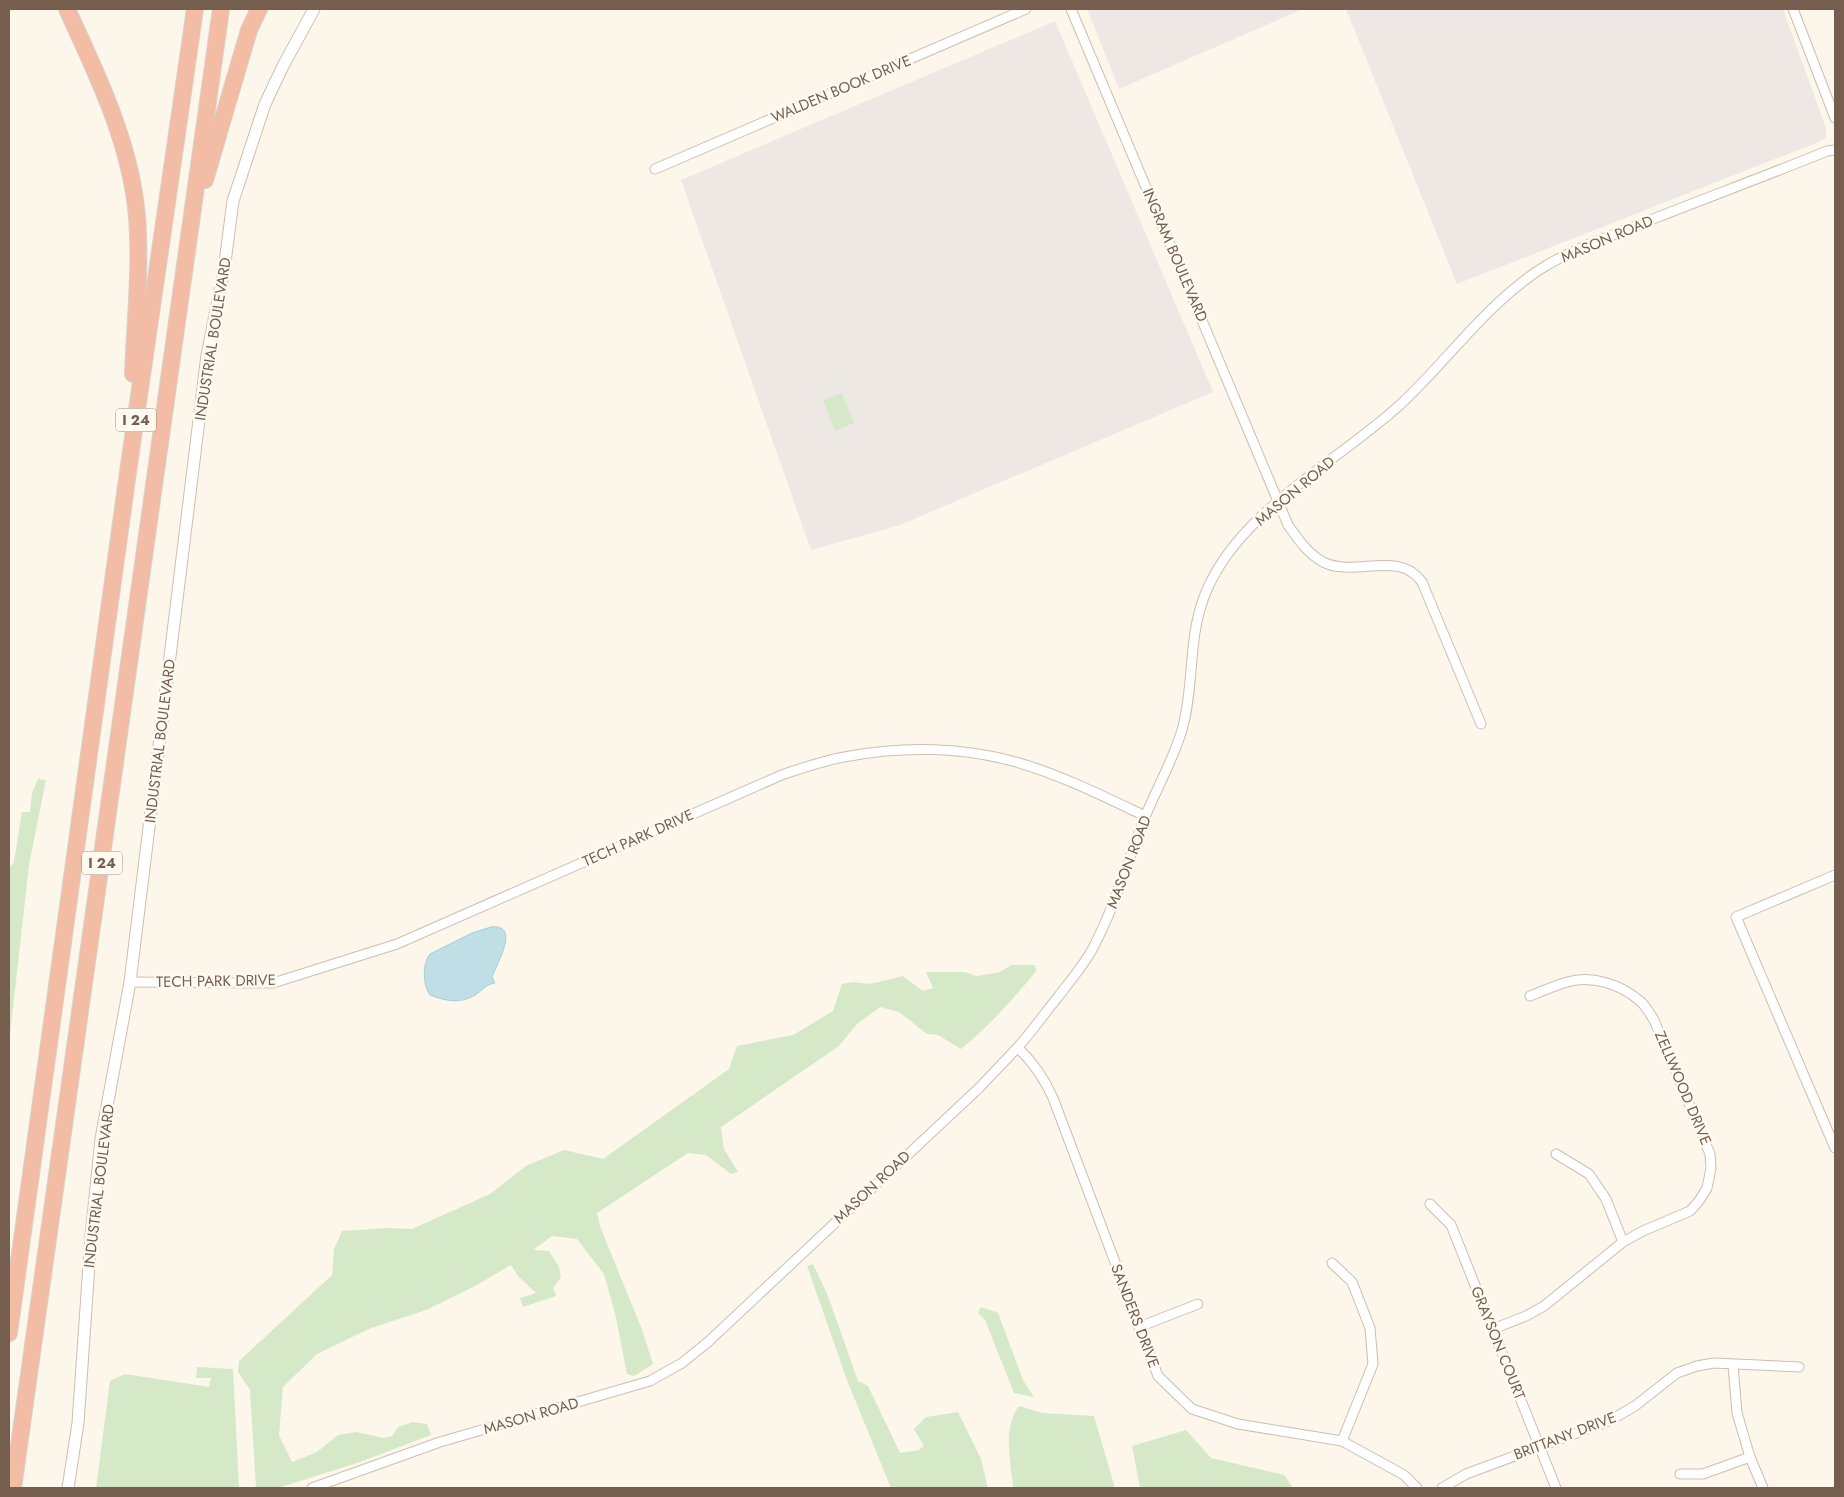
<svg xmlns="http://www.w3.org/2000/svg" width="1844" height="1497" font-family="Jost,sans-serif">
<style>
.industrial{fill:#ede8e3}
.green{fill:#d5e9c9}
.water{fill:#bfdee5;stroke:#a6cdd6}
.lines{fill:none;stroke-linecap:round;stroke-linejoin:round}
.minor-casing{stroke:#cebeb0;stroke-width:11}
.tertiary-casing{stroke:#cebeb0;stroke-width:13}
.motorway-casing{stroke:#d9d2cd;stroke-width:18}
.minor{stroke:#fff;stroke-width:9}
.tertiary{stroke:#fff;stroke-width:11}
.motorway{stroke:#f2bca5;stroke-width:16}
.labels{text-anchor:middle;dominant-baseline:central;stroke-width:5;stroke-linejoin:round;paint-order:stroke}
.shield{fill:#fefaf1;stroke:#9f8d7f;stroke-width:1}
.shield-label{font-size:14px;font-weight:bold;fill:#765e4e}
.street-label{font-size:15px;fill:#765e4e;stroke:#fefaf1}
</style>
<rect width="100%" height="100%" fill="#fcf6eb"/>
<g class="industrial">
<path d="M1087 9H1303L1119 89Z"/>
<path d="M1346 9H1783L1826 128V138L1821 141 1457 284Z"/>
<path d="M1055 21 1213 392 900 525 811 550 681 180Z"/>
</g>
<g class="green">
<path d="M842 393 854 423 835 431 823 400Z"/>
<path d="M38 779 46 780 29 865 9 1043V868L14 862 22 812H30L32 793Z"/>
<path d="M1011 965H1035L1036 971C1013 1000 989 1026 961 1049L938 1035 927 1034 899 1012 880 1007 857 1024 839 1046 721 1127 724 1149 738 1172 731 1174 706 1155 688 1153 597 1213 601 1229 641 1327 653 1364 634 1376 627 1374 615 1313 604 1274 577 1239 552 1236 533 1250 549 1251 559 1267 561 1278 553 1288 556 1296 523 1307 520 1298 536 1293 518 1276 511 1265 477 1285 426 1310 371 1328 317 1354 283 1387 279 1435 292 1462 317 1452 338 1435 356 1432 384 1438 392 1436 398 1427 413 1422 427 1424 431 1435 360 1462 278 1488H256L250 1390 238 1372 239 1361 332 1275 334 1249 342 1231 389 1228 412 1229 490 1194 526 1166 564 1150 603 1159 729 1069 737 1046 793 1035 833 1011 842 984 853 982 870 984 903 976 923 991 933 988 926 972H964L977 976 1000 972Z"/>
<path d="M813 1264 828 1296 858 1381 868 1386 900 1453 919 1450 924 1446 914 1429 926 1417 958 1412 981 1459 988 1488H891L847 1380 807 1266Z"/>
<path d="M981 1307 998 1313 1023 1380 1034 1397 1014 1393 985 1320 978 1313Z"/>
<path d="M197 1367 233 1369 239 1488H96L110 1381 125 1374 209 1387 211 1378H196Z"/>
<path d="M1019 1406 1042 1413 1094 1416 1115 1488H1013C1011 1462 1002 1429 1019 1406Z"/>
<path d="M1186 1430 1211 1458 1284 1475 1293 1488H1140L1132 1446Z"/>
</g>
<path class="water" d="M491 927C521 924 497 963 492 977L495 983C486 984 483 990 475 995 461 1004 445 1001 430 995 423 986 422 964 430 954L472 933Z"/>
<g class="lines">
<g class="minor-casing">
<g id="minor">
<path d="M1071 9 1288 525C1298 539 1307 553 1323 562 1354 578 1399 549 1422 582L1481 724"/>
<path d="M1793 9 1835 118"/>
<path d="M655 169 1026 9"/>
<path d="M1835 875 1736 917 1835 1148"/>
<path d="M130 982 273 983 397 944 784 774C806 767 828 759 850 756 903 746 963 747 1016 762 1061 775 1103 796 1145 816"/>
<path d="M1018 1048C1034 1063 1044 1078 1053 1098L1158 1376 1192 1409 1238 1424 1342 1441 1404 1475 1417 1488"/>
<path d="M1556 1154 1589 1174 1606 1199 1623 1242"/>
<path d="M1430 1204 1451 1225 1556 1488"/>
<path d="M1332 1263 1352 1282 1370 1328 1373 1364 1342 1441"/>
<path d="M1139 1327 1198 1304"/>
<path d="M1493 1329 1526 1316 1544 1306 1623 1242 1643 1231 1690 1211 1699 1201 1707 1188 1711 1168 1710 1154 1654 1020C1650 1014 1646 1006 1640 1001 1620 984 1592 975 1567 982 1554 986 1542 991 1530 996"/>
<path d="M1733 1365 1737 1413 1750 1457 1763 1488"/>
<path d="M1680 1474H1703L1750 1457"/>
<path d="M312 1488 440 1442 650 1381 682 1363 708 1342 979 1088C991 1075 1004 1062 1016 1049 1031 1033 1044 1014 1058 997 1070 981 1084 965 1093 948 1115 906 1128 860 1145 817 1157 788 1173 760 1182 730 1195 685 1187 637 1206 592 1240 510 1338 462 1402 403 1450 358 1489 300 1547 265 1582 245 1621 232 1658 217 1714 195 1771 174 1827 151L1835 150"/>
<path d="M1442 1488 1466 1474 1609 1421 1635 1406 1677 1373 1697 1366 1714 1363 1799 1367"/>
</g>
</g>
<g class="tertiary-casing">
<path id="tertiary" d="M68 1488 78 1423 91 1236 101 1139 130 982 207 355 224 270 233 201 265 104 283 66 314 9"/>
</g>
<g class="motorway-casing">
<g id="motorway">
<path d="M67 9C97 75 131 143 137 217 141 269 135 322 133 374"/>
<path d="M205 180 249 30 259 9"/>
<path d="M9 1333 128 472 195 9"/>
<path d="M13 1488 221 9"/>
</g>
</g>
<use href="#minor" class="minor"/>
<use href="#tertiary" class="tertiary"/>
<use href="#motorway" class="motorway"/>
</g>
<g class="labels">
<g class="shield">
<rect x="116" y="408.5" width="40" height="23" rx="4"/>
<rect x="82" y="851.5" width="40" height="23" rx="4"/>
</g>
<g class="shield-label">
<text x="136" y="420">I 24</text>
<text x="102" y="863">I 24</text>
</g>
<g class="street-label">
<text transform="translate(841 89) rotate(-23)">WALDEN BOOK DRIVE</text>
<text transform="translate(1607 239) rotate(-23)">MASON ROAD</text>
<text transform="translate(1175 255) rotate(67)">INGRAM BOULEVARD</text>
<text transform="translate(213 339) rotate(-81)">INDUSTRIAL BOULEVARD</text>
<text transform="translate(1295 491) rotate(-40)">MASON ROAD</text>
<text transform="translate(160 741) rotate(-83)">INDUSTRIAL BOULEVARD</text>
<text transform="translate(638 838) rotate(-24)">TECH PARK DRIVE</text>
<text transform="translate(1129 862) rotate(-69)">MASON ROAD</text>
<text transform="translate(216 981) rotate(-1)">TECH PARK DRIVE</text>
<text transform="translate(1683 1088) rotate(67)">ZELLWOOD DRIVE</text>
<text transform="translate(99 1186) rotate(-83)">INDUSTRIAL BOULEVARD</text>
<text transform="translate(872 1187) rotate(-43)">MASON ROAD</text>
<text transform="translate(1135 1316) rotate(69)">SANDERS DRIVE</text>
<text transform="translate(1498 1343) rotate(68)">GRAYSON COURT</text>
<text transform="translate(531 1416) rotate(-16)">MASON ROAD</text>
<text transform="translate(1565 1436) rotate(-21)">BRITTANY DRIVE</text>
</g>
</g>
<rect width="1844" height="1497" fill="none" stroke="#765e4e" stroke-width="20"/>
</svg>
